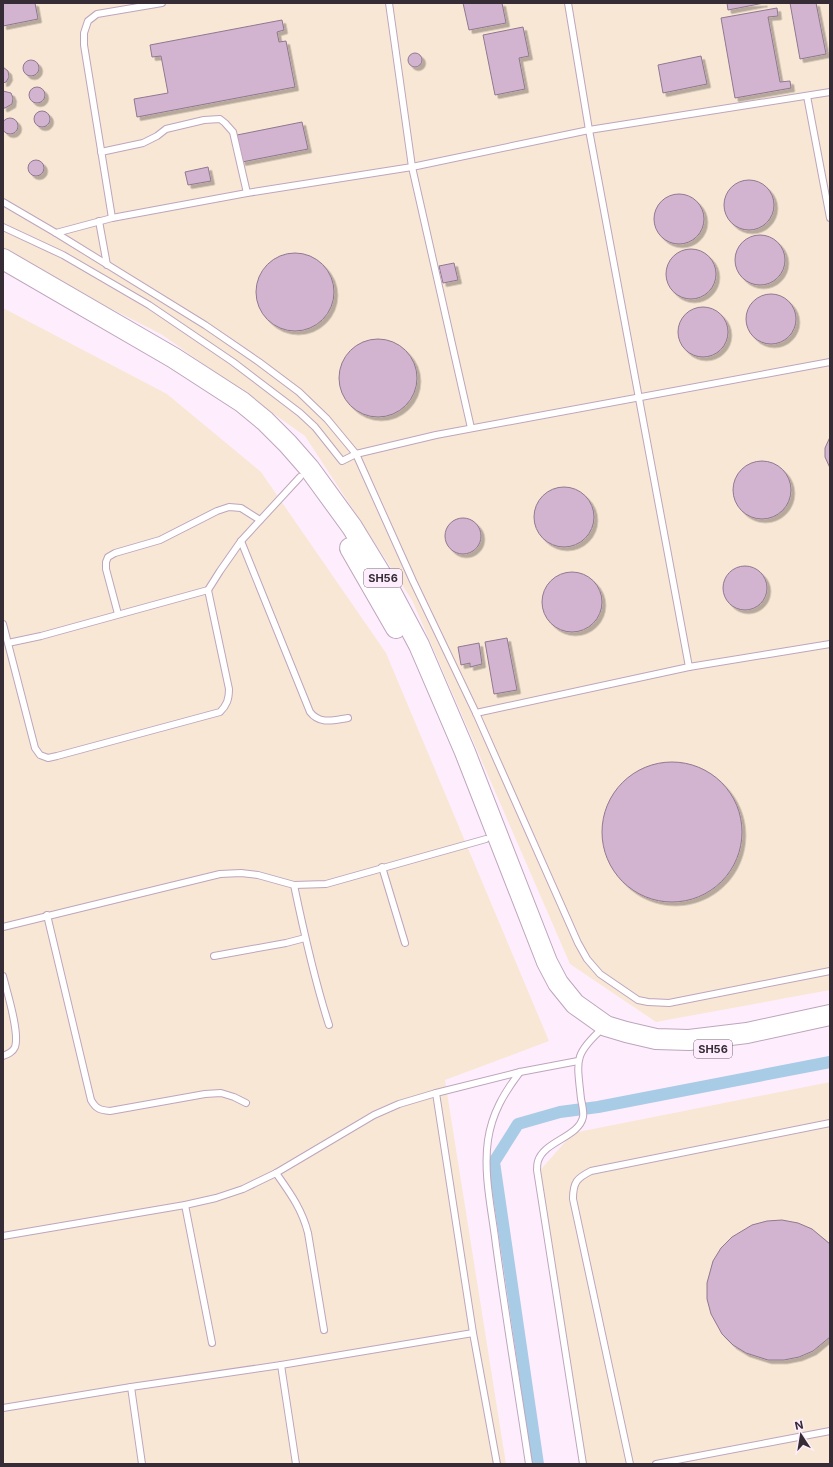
<svg xmlns="http://www.w3.org/2000/svg" width="833" height="1467" font-family="Inter,sans-serif">
<style>
.industrial{fill:#f8e7d5}
.lines{fill:none;stroke-linecap:round;stroke-linejoin:round}
.canal{stroke:#a8cbe6;stroke-width:12}
.building{fill:#d2b4d1;stroke:#90788f;filter:url(#shadow)}
.service-casing{stroke:#bea5bd;stroke-width:8}
.primary-casing{stroke:#bea5bd;stroke-width:22}
.service{stroke:#fff;stroke-width:6}
.primary{stroke:#fff;stroke-width:20}
.labels{text-anchor:middle;dominant-baseline:central;stroke-width:3;stroke-linejoin:round;paint-order:stroke}
.shield{fill:#feeefd;stroke:#726672;stroke-width:1}
.shield-label{font-size:11px;font-weight:bold;fill:#362c36}
</style>
<defs>
<filter id="shadow"><feDropShadow dx="3.5" dy="3.5" stdDeviation="0" flood-color="#0004"/></filter>
</defs>
<rect width="100%" height="100%" fill="#feeefd"/>
<g class="industrial">
<path d="M3 3H830V990L656 1022 570 964 412 600 305 436 161 334 3 254Z"/>
<path d="M3 308 167 394 261 472 386 653 549 1041 445 1080 506 1464H3Z"/>
<path d="M830 1082V1464H580L535 1176 573 1133Z"/>
</g>
<g class="lines">
<path class="canal" d="M538 1464 494 1162 518 1124 560 1112 598 1107 830 1062"/>
</g>
<g class="building">
<path d="M3 3H35L38 19 3 26Z"/>
<path d="M463 3H502L506 23 469 30Z"/>
<path d="M727 3H764L728 10Z"/>
<path d="M790 3H816L826 54 800 59Z"/>
<path d="M777 8 778 16 768 17 780 82 790 81 791 88 735 98 721 18Z"/>
<path d="M282 20 284 30 277 32 279 42 286 41 295 87 137 117 134 99 168 93 161 56 152 57 150 45Z"/>
<path d="M523 27 529 56 519 58 525 89 495 95 483 35Z"/>
<circle cx="415" cy="60" r="7"/>
<path d="M701 56 707 84 663 93 658 65Z"/>
<circle cx="31" cy="68" r="8"/>
<path d="M3 67 8 71 9 77 6 82 3 83Z"/>
<circle cx="37" cy="95" r="8"/>
<path d="M3 91 11 93 13 98 12 104 5 108H3Z"/>
<circle cx="42" cy="119" r="8"/>
<circle cx="10" cy="126" r="8"/>
<path d="M302 122 308 149 242 162 237 135Z"/>
<circle cx="36" cy="168" r="8"/>
<path d="M208 167 211 181 188 185 185 172Z"/>
<circle cx="749" cy="205" r="25"/>
<circle cx="679" cy="219" r="25"/>
<circle cx="760" cy="260" r="25"/>
<circle cx="691" cy="274" r="25"/>
<circle cx="295" cy="292" r="39"/>
<path d="M454 263 458 280 443 283 439 266Z"/>
<circle cx="771" cy="319" r="25"/>
<circle cx="703" cy="332" r="25"/>
<circle cx="378" cy="378" r="39"/>
<path d="M830 437V468L825 457V448Z"/>
<circle cx="762" cy="490" r="29"/>
<circle cx="564" cy="517" r="30"/>
<circle cx="463" cy="536" r="18"/>
<circle cx="745" cy="588" r="22"/>
<circle cx="572" cy="602" r="30"/>
<path d="M507 638 517 690 494 694 485 642Z"/>
<path d="M479 643 482 664 470 667V663L461 665 458 647Z"/>
<circle cx="672" cy="832" r="70"/>
<path d="M782 1220 798 1223 812 1229 830 1244V1337L813 1351 799 1357 784 1360H768L746 1353 733 1345 722 1334 711 1314 707 1299V1283L713 1261 721 1248 732 1237 752 1225 767 1221Z"/>
</g>
<g class="lines">
<g class="service-casing">
<g id="service">
<path d="M389 3 412 167 471 428"/>
<path d="M568 3 589 130 689 667 830 644"/>
<path d="M807 96 830 218"/>
<path d="M101 152 143 143 157 136 166 129 204 120 220 119 225 123 233 132 247 193"/>
<path d="M3 202 56 233 112 218 247 193 412 167 589 130 830 92"/>
<path d="M112 218 84 45V33L88 21 97 14 162 3"/>
<path d="M99 221 107 265"/>
<path d="M3 227 63 255 149 305 233 362 300 413 315 427 342 461 356 454 436 435 830 362"/>
<path d="M56 233 205 325 259 362 299 392 327 419 356 454 413 581 476 713 578 943 587 959 600 974 638 1000 648 1002 669 1003 830 971"/>
<path d="M241 541 310 712C320 725 334 720 348 718"/>
<path d="M118 614 106 569V562L108 557 115 553 160 540 217 511 229 507 241 508 260 520"/>
<path d="M3 624 35 748 40 755 48 758 57 756 220 712C227 705 229 699 229 689L208 590"/>
<path d="M8 643 41 636 208 590 220 571 241 541 300 477"/>
<path d="M476 713 689 667"/>
<path d="M382 867 405 943"/>
<path d="M294 885C304 933 314 979 329 1025"/>
<path d="M47 915 91 1100C96 1109 100 1110 110 1111L205 1094 221 1093 234 1097 246 1103"/>
<path d="M3 927 220 874 241 873 258 875 294 885 326 884 486 839"/>
<path d="M214 956 286 943 305 938"/>
<path d="M3 976C7 992 20 1033 15 1047 13 1052 8 1054 3 1056"/>
<path d="M520 1072C504 1093 492 1113 488 1140 483 1174 492 1211 496 1245 506 1318 518 1391 529 1464"/>
<path d="M276 1173C290 1193 302 1209 308 1233L324 1330"/>
<path d="M185 1205 212 1343"/>
<path d="M3 1236 185 1205 216 1198 243 1189 276 1173 374 1115 399 1104 436 1093"/>
<path d="M281 1365 296 1464"/>
<path d="M131 1387 142 1464"/>
<path d="M3 1408 131 1387 281 1365 473 1333"/>
<path d="M497 1464 473 1333 436 1093 520 1072 578 1061"/>
<path d="M583 1464 537 1170C537 1168 537 1164 538 1161 544 1141 579 1137 583 1117 584 1112 582 1104 581 1099 577 1060 573 1055 603 1028"/>
<path d="M630 1464 573 1199C573 1182 577 1178 591 1171L830 1123"/>
<path d="M656 1464 830 1431"/>
</g>
</g>
<g class="primary-casing">
<g id="primary">
<path d="M3 259 174 358 242 402 265 421 288 444 309 468 352 527 385 581 419 645 465 752 547 962 558 983 575 1004 606 1026 626 1032 656 1039 689 1040 747 1033 830 1015"/>
<path d="M350 548 396 628"/>
</g>
</g>
<use href="#service" class="service"/>
<use href="#primary" class="primary"/>
</g>
<g class="labels">
<g class="shield">
<rect x="364" y="569" width="38" height="18" rx="3"/>
<rect x="694" y="1040" width="38" height="18" rx="3"/>
</g>
<g class="shield-label">
<text x="383" y="578">SH56</text>
<text x="713" y="1049">SH56</text>
</g>
</g>
<rect width="833" height="1467" fill="none" stroke="#362c36" stroke-width="8"/>
<g transform="translate(801 1435) rotate(348)" stroke="#feeefd" stroke-width="3" paint-order="stroke">
<path d="M0-3L7 15L0 10L-7 15Z" fill="#362c36"/>
<text y="-6" font-size="11" font-weight="bold" text-anchor="middle" fill="#362c36">N</text>
</g>
</svg>
